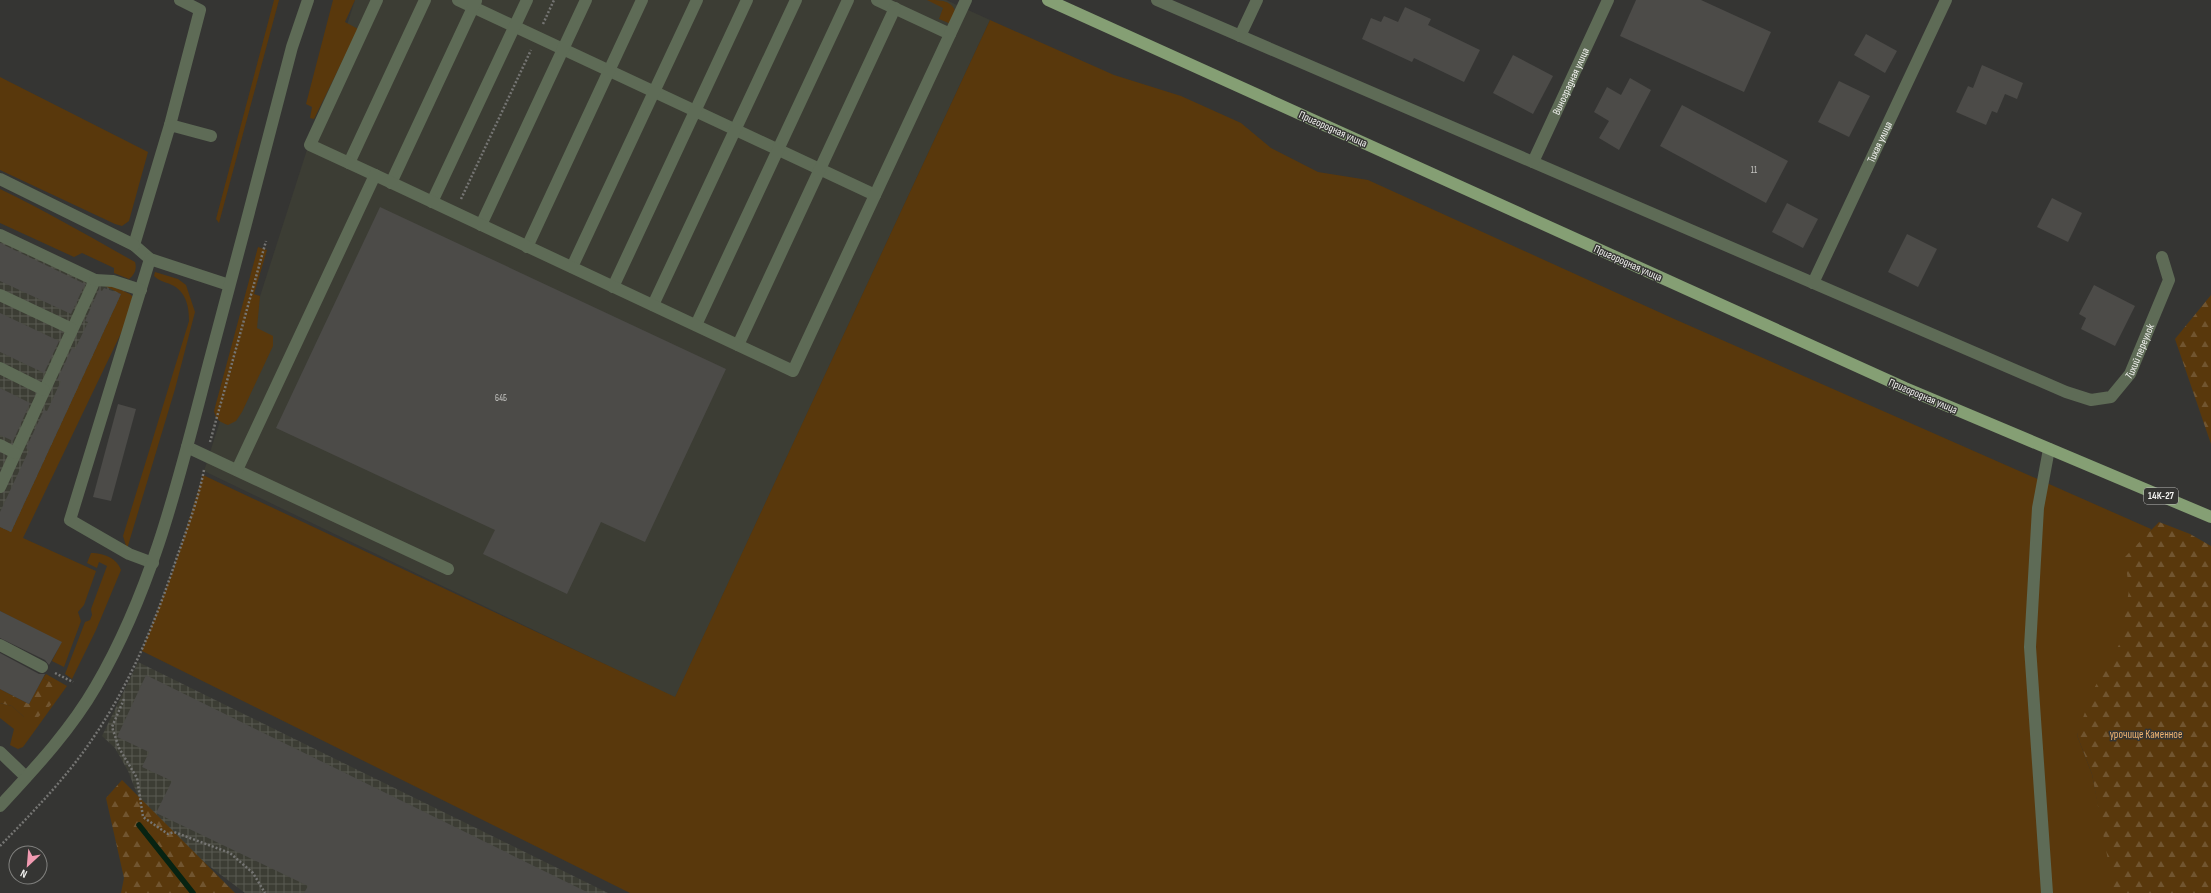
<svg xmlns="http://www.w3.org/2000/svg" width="2211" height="893" font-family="'Sofia Sans Condensed',sans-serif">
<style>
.built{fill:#3c3d34}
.industrial{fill:url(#industrial-grid)}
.grass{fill:#59380c}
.forest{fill:url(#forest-firs)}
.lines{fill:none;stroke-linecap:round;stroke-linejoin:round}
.stream{stroke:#072312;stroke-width:5.5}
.building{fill:#4c4b48}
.path{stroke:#757573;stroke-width:2.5;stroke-dasharray:2 2;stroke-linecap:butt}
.minor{stroke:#5e6b56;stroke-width:12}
.major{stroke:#859f74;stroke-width:12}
.labels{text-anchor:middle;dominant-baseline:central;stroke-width:3;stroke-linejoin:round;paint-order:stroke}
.number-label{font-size:9px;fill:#c8c8c5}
.shield{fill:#353533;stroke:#b9b9b7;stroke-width:1}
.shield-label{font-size:10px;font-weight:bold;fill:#f1f1ef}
.street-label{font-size:11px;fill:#f1f1ef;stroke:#353533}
.park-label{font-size:11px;fill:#eeb270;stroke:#353533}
</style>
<defs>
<pattern id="industrial-grid" width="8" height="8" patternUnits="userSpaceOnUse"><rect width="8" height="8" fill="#3c3d34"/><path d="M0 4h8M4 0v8" fill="none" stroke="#595a52"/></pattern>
<pattern id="forest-firs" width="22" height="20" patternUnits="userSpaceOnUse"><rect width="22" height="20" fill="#59380c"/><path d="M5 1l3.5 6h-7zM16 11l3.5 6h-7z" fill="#715530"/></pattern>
</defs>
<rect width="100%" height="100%" fill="#353533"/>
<path class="built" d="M355 0H946L990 20 675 698 204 471Z"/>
<g class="industrial">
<path d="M0 229 125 290 12 536 0 530Z"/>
<path d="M138 662 608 893H245L147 819 128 771 115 748 102 736Z"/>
</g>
<g class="grass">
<path d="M274 0H279L219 223 216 219Z"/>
<path d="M333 0H355L345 22 358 29 314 119 310 118 312 107 306 104Z"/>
<path d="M927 0C941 0 952 0 956 13L951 24 939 19 943 8Z"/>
<path d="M990 20 1114 75 1181 96 1241 123 1271 148 1318 172 1368 180 1672 318 2151 529 2127 634 2077 735 2092 774 2116 893H630L142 651 175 565 203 475 675 697Z"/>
<path d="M0 77 148 152 129 221 122 226 115 224 0 170Z"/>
<path d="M0 189C46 211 90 237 135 262 137 269 135 274 129 279L114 273V268L82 253 74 257 0 223Z"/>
<path d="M258 247 267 250 254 294 260 296 257 328 273 336V346L242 412 236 421 228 425C220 422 216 420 214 411Z"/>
<path d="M155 272 178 279 186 285 195 312 175 389 127 549 123 536 189 321C189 308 187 294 174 286 167 282 160 282 154 276Z"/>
<path d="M107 284 130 294 133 297 123 329 23 538 96 571 84 605 78 612 81 621 64 667 52 661 61 643 0 611V527L11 532 121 294 105 286Z"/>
<path d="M91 553C103 553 117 558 121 570L96 630 72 679 65 674 85 622 90 620 92 615 91 609 107 566 99 562 97 568 87 563Z"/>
<path d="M46 674 67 686 23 747 18 749 10 745 14 729 0 718V703L12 706 24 717 52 683 43 678Z"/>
</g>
<g class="forest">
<path d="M2211 295V444L2175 339Z"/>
<path d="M2159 522 2190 534 2211 546V893H2114L2092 774 2077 735 2092 692 2120 643 2129 590 2125 557Z"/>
<path d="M43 678 52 683 56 692 52 704 35 720 24 717 12 706 0 703V689L29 704Z"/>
<path d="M122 780 235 893H121L124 878 106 798Z"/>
</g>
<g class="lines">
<path class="stream" d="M139 825 193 893"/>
</g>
<g class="building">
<path d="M1636 0H1701L1771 32 1744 92 1620 36Z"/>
<path d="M1405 7 1431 19 1428 25 1480 50 1464 82 1414 58 1412 62 1362 39 1371 18 1381 22 1384 16 1398 22Z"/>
<path d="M1866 34 1897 51 1885 73 1854 55Z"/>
<path d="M1513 55 1553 76 1533 114 1493 93Z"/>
<path d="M1982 65 2023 83 2017 99 2005 94 1997 113 1992 111 1986 125 1956 112 1968 86 1973 88Z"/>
<path d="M1630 78 1651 90 1619 150 1599 138 1609 121 1594 112 1607 87 1621 95Z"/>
<path d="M1839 81 1870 96 1849 137 1818 122Z"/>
<path d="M1682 105 1788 161 1766 203 1660 146Z"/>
<path d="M2052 198 2082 213 2068 242 2037 227Z"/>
<path d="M1787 203 1818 219 1803 248 1772 232Z"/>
<path d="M380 207 726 369 645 542 601 522 567 594 483 554 495 530 276 428Z"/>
<path d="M1907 234 1937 249 1918 287 1888 272Z"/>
<path d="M0 243 85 284 71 314 0 281Z"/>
<path d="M2094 285 2135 306 2115 346 2081 329 2086 318 2079 314Z"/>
<path d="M104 288 121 294 11 532 0 527V512L29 450 26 448 44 410 47 411 61 381 57 380 72 348 75 349 88 322 85 321 99 289 102 291Z"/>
<path d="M0 313 59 341 44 373 0 352Z"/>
<path d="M0 388 30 403 13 441 0 435Z"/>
<path d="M118 404 136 409 111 501 93 497Z"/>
<path d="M0 611 62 642 49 665 45 660 0 638Z"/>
<path d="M0 653 39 674H45L29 704 0 689Z"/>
<path d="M146 675 589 893H304L308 886 156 813 172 781 142 767 149 752 117 737Z"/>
</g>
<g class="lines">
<g class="path">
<path d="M543 24 554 0"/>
<path d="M461 199 531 50"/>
<path d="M210 442 266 241"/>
<path d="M55 673 73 682"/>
<path d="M124 699 112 727 119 748 137 778 143 817 168 834 174 832 230 853 253 873 265 893"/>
<path d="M0 846C33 812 67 777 93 738 131 683 156 620 177 557 187 529 198 500 204 470"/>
</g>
<g class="minor">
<path d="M458 0 875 195"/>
<path d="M877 0 950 34"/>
<path id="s1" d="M1157 0 2066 392 2091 400 2111 397 2130 374 2169 280 2162 257"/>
<path d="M1240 36 1257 0"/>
<path d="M170 125 200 10 180 0"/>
<path d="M211 136 170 125 134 245 150 259 229 285"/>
<path id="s2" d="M1533 162 1608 0"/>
<path d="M349 163 425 0"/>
<path d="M375 175 310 145 377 0"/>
<path d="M0 179 134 245"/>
<path d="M391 183 476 1"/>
<path d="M432 202 527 0"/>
<path d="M481 225 586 0"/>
<path d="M0 235 95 280 0 487"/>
<path d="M527 247 642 0"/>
<path d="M150 259 70 520 129 554 153 563"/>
<path d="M572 267 697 0"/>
<path d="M95 280 113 281 141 290"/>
<path id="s3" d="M1813 283 1946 0"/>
<path d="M613 287 747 0"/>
<path d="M0 295 72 329"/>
<path d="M653 305 796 0"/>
<path d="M696 325 848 0"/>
<path d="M738 345 895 8"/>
<path d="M0 368 44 390"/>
<path d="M0 445 15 453"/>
<path d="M187 447 448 569"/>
<path d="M237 470 375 175 793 371 966 0"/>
<path d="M0 645 42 667"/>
<path d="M0 752 26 777"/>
<path d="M0 806C35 768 70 731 96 686 154 587 180 474 209 363 237 258 265 152 292 47L308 0"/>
<path d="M2047 893 2030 647 2038 508 2049 449"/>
</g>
<path class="major" d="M1048 0 1905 388 2211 517"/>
</g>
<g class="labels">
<g class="number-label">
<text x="1754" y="170">11</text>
<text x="501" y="398">64Б</text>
</g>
<rect class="shield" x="2144" y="488" width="34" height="16" rx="3"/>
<g class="shield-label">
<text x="2161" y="496">14К-27</text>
</g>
<g class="street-label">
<text stroke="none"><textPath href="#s2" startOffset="89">Виноградная улица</textPath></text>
<text transform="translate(1333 129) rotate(24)">Пригородная улица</text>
<text stroke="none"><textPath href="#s3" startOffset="156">Тихая улица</textPath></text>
<text transform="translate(1628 263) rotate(24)">Пригородная улица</text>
<text stroke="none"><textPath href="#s1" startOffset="1091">Тихий переулок</textPath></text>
<text transform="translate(1923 396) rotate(23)">Пригородная улица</text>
</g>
<g class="park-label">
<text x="2146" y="734">урочище Каменное</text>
</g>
</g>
<g transform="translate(28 865) rotate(206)"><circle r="19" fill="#353533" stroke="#80807e"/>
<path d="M0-3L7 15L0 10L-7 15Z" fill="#f19ab1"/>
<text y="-6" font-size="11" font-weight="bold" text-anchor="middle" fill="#f1f1ef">N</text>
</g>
</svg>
